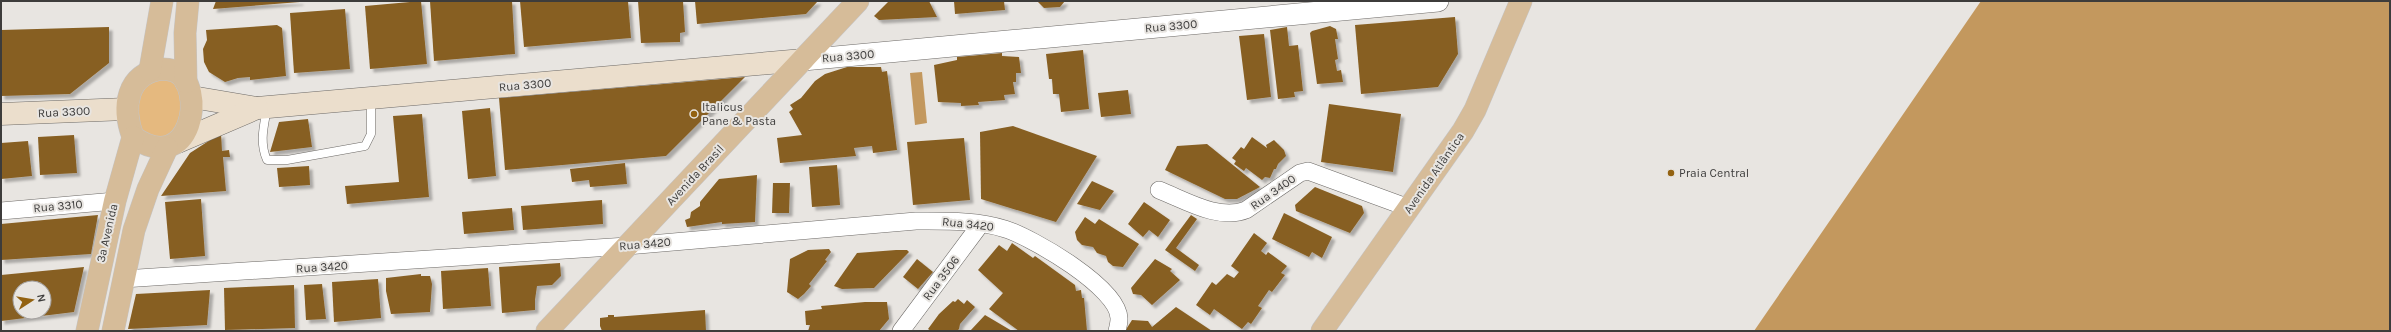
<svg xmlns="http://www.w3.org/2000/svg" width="2391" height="332" font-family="Karla,sans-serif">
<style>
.green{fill:#e5b97f}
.water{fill:#c3985e}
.building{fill:#875f23;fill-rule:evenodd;filter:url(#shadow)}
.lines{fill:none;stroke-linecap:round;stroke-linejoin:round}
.service-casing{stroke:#6d6a67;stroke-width:9}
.minor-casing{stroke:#6d6a67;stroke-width:18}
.tertiary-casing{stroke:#6d6a67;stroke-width:22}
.secondary-casing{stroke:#6d6a67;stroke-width:23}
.primary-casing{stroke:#c5c4c4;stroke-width:23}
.service{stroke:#fff;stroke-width:8}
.minor{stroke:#fff;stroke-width:17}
.tertiary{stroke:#fff;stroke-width:21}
.secondary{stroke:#ebdecc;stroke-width:22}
.primary{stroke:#d6bc99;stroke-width:22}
.poi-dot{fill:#936211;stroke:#e8e5e1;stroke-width:1.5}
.labels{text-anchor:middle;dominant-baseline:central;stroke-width:4;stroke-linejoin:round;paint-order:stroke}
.street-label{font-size:12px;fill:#3d3c3b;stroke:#e8e5e1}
.poi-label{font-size:12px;fill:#3d3c3b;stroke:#e8e5e1;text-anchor:start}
</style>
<defs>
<filter id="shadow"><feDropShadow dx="3.5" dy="3.5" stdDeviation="1" flood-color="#0004"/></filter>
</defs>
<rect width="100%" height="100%" fill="#e8e5e1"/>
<path class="green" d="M166 76 181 90C181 111 183 127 164 140L138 132 134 106 144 85Z"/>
<g class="water">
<path d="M1981 1H2390V331H1754Z"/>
<path d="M922 72 927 123 915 125 910 73Z"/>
</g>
<g class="building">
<path d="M216 1H300V2L213 9Z"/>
<path d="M421 1 427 64 370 69 365 6Z"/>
<path d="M430 1H512L515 54 434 61Z"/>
<path d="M520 1H628L631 38 524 47Z"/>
<path d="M638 1H683L685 32 680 33V42L641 43Z"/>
<path d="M695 1H818L806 14 697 24Z"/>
<path d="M889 1H929L937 17 879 20 874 16Z"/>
<path d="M954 1H1004L1005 10 955 14Z"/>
<path d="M1037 1H1065L1060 7 1044 8Z"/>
<path d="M345 9 350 69 294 73 290 13Z"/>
<path d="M1455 17 1458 54 1438 87 1361 94 1355 25Z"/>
<path d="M277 25 282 28 286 76 250 80V77L238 78 225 82 209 72 204 62 203 49 207 40 206 30Z"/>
<path d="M1330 26 1336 29 1338 39H1335L1338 59 1335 60 1337 71 1341 70 1343 82 1317 84 1310 33 1312 31Z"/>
<path d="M109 27V63L70 94 1 96V30Z"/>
<path d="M1287 27 1289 46 1298 45 1303 91 1294 92 1295 97 1278 99 1270 30Z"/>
<path d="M1264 34 1271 97 1247 100 1239 36Z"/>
<path d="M1083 50 1089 109 1061 112 1059 94H1053L1052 79H1049L1046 54Z"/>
<path d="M1002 53V56L1019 57 1021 73H1016V82H1013L1015 94 1004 95 1005 100 978 102 979 105 961 106V103L938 102 934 65 957 60V57Z"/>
<path d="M847 67H881L882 72 887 71 897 150 873 153 872 146 854 148 856 156 780 163 777 138 802 135 789 112 793 109 790 105 801 98 815 81 825 74Z"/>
<path d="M745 77 666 156 505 170 499 98Z"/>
<path d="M1128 90 1131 114 1101 117 1098 93Z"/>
<path d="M1329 104 1401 114 1393 172 1321 162Z"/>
<path d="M490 108 496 176 468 179 462 111Z"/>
<path d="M422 114 429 197 347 204 345 186 399 182 393 116Z"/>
<path d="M308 119 312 147 270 152 279 122Z"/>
<path d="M1013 126 1097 156 1056 222 981 199 980 132Z"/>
<path d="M221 133 222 151 229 150 230 157H223L226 191 161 196 190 153Z"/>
<path d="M74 135 77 173 40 175 38 137Z"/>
<path d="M1252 137 1267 148 1266 145 1274 140 1284 150 1286 156 1278 164 1276 169H1274L1270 178 1265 177 1262 180 1246 168 1244 171 1234 164 1236 161 1232 158 1241 147 1244 149Z"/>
<path d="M964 138 970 200 913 205 907 142Z"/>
<path d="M28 141 32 176 1 179V143Z"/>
<path d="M1207 144 1260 187 1237 199H1225L1165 170 1177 146Z"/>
<path d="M625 163 627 184 590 187 589 180 572 182 570 169Z"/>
<path d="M837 165 840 205 812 207 809 167Z"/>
<path d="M309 166 310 185 279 187 277 168Z"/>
<path d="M757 175 755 222 722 224V222L687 227 685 220 690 218 691 212 700 206V202L719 179Z"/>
<path d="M1092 181 1114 191 1100 210 1077 204Z"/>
<path d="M773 183H790L789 213H772Z"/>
<path d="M1315 187 1362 206 1364 213 1350 233 1296 211 1295 205Z"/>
<path d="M201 199 205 256 170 259 165 202Z"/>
<path d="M602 200 603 224 523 230 521 206Z"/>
<path d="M1144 202 1170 220 1158 237 1149 230 1143 237 1128 224Z"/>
<path d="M512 208 514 230 464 234 462 212Z"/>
<path d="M1284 213 1332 237 1322 258 1312 252 1309 257 1272 239Z"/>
<path d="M98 215 91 254 1 260V224Z"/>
<path d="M1191 215 1197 219 1176 248 1199 265 1195 271 1165 250Z"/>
<path d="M1085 217 1095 224 1099 219 1139 244 1123 267 1113 266 1108 262 1106 256 1097 253 1093 247 1082 245 1077 240 1075 232Z"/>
<path d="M1254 233 1267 243 1261 251 1266 255 1268 252 1287 266 1281 273 1285 275 1272 292 1269 290 1258 306 1262 308 1251 324 1248 322 1242 329 1214 309 1210 315 1196 305 1212 282 1216 285 1227 274 1234 278 1239 272 1231 266Z"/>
<path d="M1012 243 1033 258 1035 256 1075 285 1076 291 1081 290 1082 298H1084L1087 331H1019L989 309 1003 293 978 270 999 245 1007 251Z"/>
<path d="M829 249 831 252 825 260 827 261 809 284 811 286 804 294 798 299 787 292 790 259 808 250Z"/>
<path d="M896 250H907L909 252 874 288 842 289 834 286 857 253Z"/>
<path d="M917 259 933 272 918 289 903 277Z"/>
<path d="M1155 259 1172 269 1170 271 1180 280 1152 305 1141 295 1133 294 1131 288Z"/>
<path d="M560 263 561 276 552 285 537 286 535 300V310L502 313 499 267Z"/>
<path d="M84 267 74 312 1 321V275ZM20 288H44V312H20Z"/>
<path d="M488 268 491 306 443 309 441 271Z"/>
<path d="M421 274V276H430L432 284 430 312 391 314 386 291V278Z"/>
<path d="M378 279 381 318 334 322 332 282Z"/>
<path d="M322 284 326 319 306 320 304 285Z"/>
<path d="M294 285 295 328 225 330 224 288Z"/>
<path d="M210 290 207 325 128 329 136 294Z"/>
<path d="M958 299 964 304 967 300 975 307 960 324 959 329 957 331H931L928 329 939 314 953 301 955 302Z"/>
<path d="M865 302H887L889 319 879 331H808L810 325H806L805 311 822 309 821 306Z"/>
<path d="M1176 307 1212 331H1125L1132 320 1148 321 1152 327Z"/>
<path d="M705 310 706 331H602L600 326V318L608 317V315H614V317Z"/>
<path d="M985 315 1012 331H970Z"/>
</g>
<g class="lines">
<g class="service-casing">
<path id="service" d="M267 108C264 126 259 142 267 160H287L365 146 371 134V99"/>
</g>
<g class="minor-casing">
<g id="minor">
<path d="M1159 190C1185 200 1219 221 1246 210L1300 173 1308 171 1409 208"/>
<path d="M1 211 115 201"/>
<path d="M123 279 627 246 916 221C945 221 977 220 1005 229 1031 237 1120 288 1119 319 1119 323 1118 327 1117 331"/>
<path d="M901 331 980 225"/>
</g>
</g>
<g class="tertiary-casing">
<path id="tertiary" d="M803 60 1438 1"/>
</g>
<g class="secondary-casing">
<g id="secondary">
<path d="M192 97 257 108 803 60"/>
<path d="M1 114 126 109"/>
<path d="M178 142 257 108"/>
</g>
</g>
<g class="primary-casing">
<g id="primary">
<path d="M163 69C167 69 171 70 175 71 207 86 192 178 133 137 122 108 126 72 163 69Z"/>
<path d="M150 70 162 1"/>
<path d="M186 82 185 33 188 1"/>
<path d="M87 331 115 201 133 137"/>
<path d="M113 331 134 230 148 189 167 148"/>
<path d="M547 331 858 1"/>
<path d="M1322 331 1463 131 1475 110 1521 1"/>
</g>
</g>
<use href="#service" class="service"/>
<use href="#minor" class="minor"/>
<use href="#tertiary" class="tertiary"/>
<use href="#secondary" class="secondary"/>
<use href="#primary" class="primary"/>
</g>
<g class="poi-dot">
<circle cx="694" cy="114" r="4"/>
<circle cx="1671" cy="173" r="4"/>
</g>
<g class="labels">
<g class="street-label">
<text transform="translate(1171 26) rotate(-5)">Rua 3300</text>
<text transform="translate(848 56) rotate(-5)">Rua 3300</text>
<text transform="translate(525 85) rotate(-5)">Rua 3300</text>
<text transform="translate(64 112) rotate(-3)">Rua 3300</text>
<text transform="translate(1434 173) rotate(-55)">Avenida Atlântica</text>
<text transform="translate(695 175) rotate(-47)">Avenida Brasil</text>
<text transform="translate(1273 192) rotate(-35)">Rua 3400</text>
<text transform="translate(58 206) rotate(-5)">Rua 3310</text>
<text transform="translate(968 224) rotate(6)">Rua 3420</text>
<text transform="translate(107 233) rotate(-77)">3ª Avenida</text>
<text transform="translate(645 244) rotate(-5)">Rua 3420</text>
<text transform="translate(322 267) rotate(-4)">Rua 3420</text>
<text transform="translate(941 278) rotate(-53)">Rua 3506</text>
</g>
<g class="poi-label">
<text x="702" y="107">Italicus<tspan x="702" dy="14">Pane &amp; Pasta</tspan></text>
<text x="1679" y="173">Praia Central</text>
</g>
</g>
<rect width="2391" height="332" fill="none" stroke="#3d3c3b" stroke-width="4"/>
<g transform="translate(32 300) rotate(78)"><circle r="19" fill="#e8e5e1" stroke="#a4a19f"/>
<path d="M0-3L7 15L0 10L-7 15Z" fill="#936211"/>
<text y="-6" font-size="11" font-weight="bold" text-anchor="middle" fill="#3d3c3b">N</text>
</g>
</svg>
